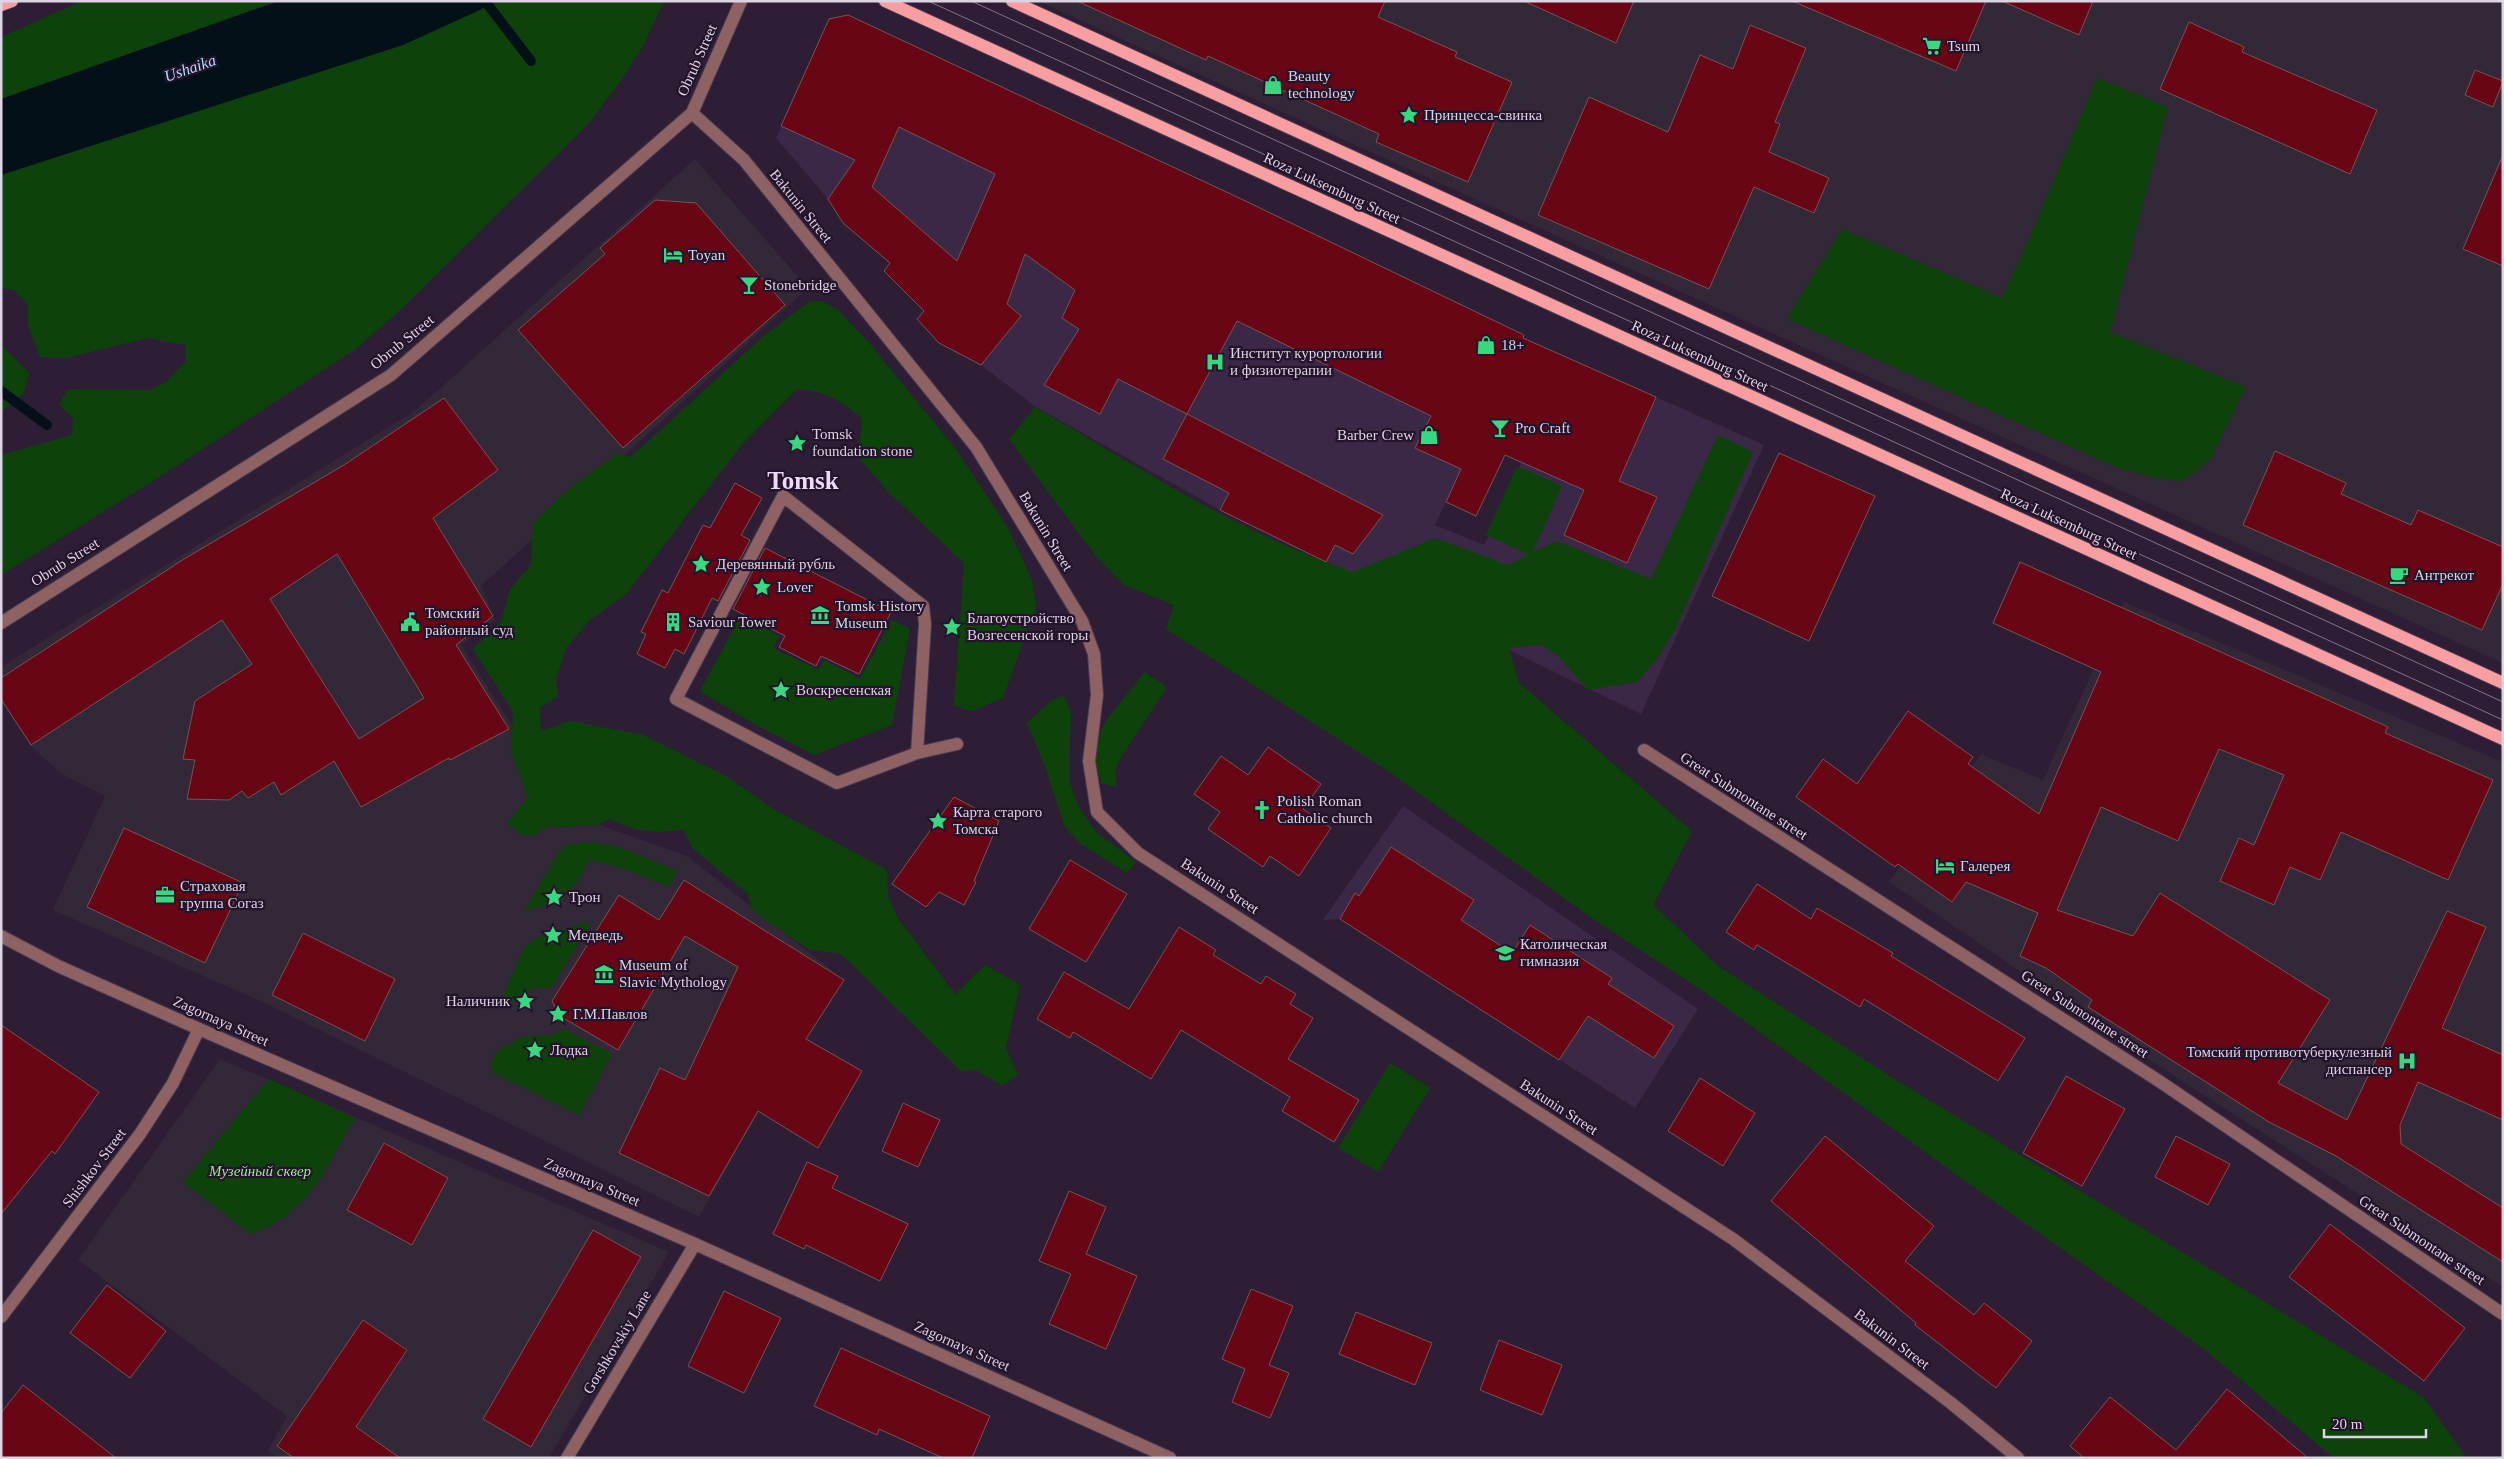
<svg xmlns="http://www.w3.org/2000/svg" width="2504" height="1459" font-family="'Times New Roman',serif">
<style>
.commercial{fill:#322837}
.built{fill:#3b2846}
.green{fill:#0d430b}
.water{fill:#041018}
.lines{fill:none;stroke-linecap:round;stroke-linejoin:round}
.stream{stroke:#041018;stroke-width:10}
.building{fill:#690616;stroke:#775452;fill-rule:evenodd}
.minor-casing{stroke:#493b52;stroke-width:14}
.major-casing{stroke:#493b52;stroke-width:14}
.minor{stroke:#8e6263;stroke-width:12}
.major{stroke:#f99ea0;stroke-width:12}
.tram{stroke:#807488;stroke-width:1}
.labels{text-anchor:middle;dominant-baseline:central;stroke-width:4.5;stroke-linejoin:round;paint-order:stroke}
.poi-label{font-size:15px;fill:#dcd3e3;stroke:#23142c;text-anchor:start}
.street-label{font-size:15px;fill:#dcd3e3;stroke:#23142c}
.park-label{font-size:15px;font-style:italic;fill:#94ef8d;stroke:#23142c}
.water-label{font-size:16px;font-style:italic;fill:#addaf8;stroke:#23142c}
.town-label{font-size:25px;font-weight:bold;fill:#eddafa;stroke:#23142c}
</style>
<rect width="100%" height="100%" fill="#2d1e36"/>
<g class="commercial">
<path d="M1038 1H2503V663L1216 82Z"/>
<path d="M695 159 808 288 481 586 495 620 461 645 515 730 551 827 600 825 687 856 844 980 821 1016 815 1012 699 1217 265 1003 53 910 105 796 60 773 32 747 1 700V667L416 410Z"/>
<path d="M2124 602 2503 762V1287L2168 1072 1889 882 1981 754 2043 780Z"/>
<path d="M220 1059 669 1252 549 1458H279L268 1451 287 1416 78 1260Z"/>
</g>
<g class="built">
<path d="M848 15 1479 314 1415 447 1461 469 1435 525 1484 545 1568 358 1764 445 1641 714 1220 510 1036 407 981 365 939 343 917 319 924 311 884 271 890 263 843 223 828 199 776 138 829 19Z"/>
<path d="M1403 806 1698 1009 1635 1108 1340 919 1323 920Z"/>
</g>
<g class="green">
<path d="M83 1H279L1 99V37Z"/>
<path d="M490 1H664L643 46 618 85 587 125 408 303 356 349 161 476 1 575V455L72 435 73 419 59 404 68 389 150 390 166 382 185 362 186 345 148 338 66 358 40 357 28 326V305L14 290 1 288V175L403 45 482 9Z"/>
<path d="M2097 78 2168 107 2110 332 2246 387 2210 460 2183 481 2155 478 2118 468 1787 319 1842 229 2002 298 2024 251Z"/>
<path d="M810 301H822L838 310 870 344 958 452 1008 528 1032 580 1036 607 1003 698 972 711 954 706 964 563 888 492 858 457 862 419C841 400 825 391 797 389L740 447 626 594 590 620 566 648 556 680 558 696 540 708 541 731 570 721 643 735 726 776 775 810 887 870 888 896 897 917 955 994 985 965 1020 985 1006 1048 1018 1075 1002 1086 974 1069 962 1072 841 954 808 949 752 910 748 894 693 849 683 829C655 835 635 831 609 819L598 825 547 827 536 835H520L507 822 528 798 511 751 513 712 473 649 501 622 510 589 531 565 533 523 570 488 616 454 631 457 766 334Z"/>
<path d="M1 345 29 373 24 393 1 412Z"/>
<path d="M1035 407C1138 467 1239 533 1353 572L1435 538 1508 565 1528 555 1486 535 1517 466 1562 486 1533 552 1557 541 1651 579 1718 435 1753 452 1676 628 1657 659 1637 682 1588 690 1558 656 1541 645 1509 648 1519 683 1692 831 1653 905 1718 966 1904 1085 2423 1397 2467 1458H2334L2204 1349 1968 1183 1706 993 1596 921 1388 771 1166 629 1174 605 1124 585 1094 554 1009 439Z"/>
<path d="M741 615 779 636 773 648 818 670 824 660 860 679 892 620 910 629 892 725 814 755 756 725 700 691Z"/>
<path d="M1144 672 1167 687 1118 762 1115 774 1117 787 1101 783C1099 773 1094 761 1095 752 1096 723 1129 696 1144 672Z"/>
<path d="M1064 696 1071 712 1069 780 1079 808 1096 832 1136 862 1127 873 1081 844 1065 828 1046 769 1027 723 1051 701Z"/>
<path d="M582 842C616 842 646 858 677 871L669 887 625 869 589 860C573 893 560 902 524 911L562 847Z"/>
<path d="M582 923H591L551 988H532L526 996 507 1004 504 999V993L524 948 535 938Z"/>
<path d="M564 1029 612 1054 579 1115 492 1072C487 1052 514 1039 531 1036 546 1033 547 1040 564 1029Z"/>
<path d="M1390 1063 1430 1088 1378 1172 1338 1148Z"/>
<path d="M269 1079 355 1118C327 1166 307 1217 250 1234L183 1182Z"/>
</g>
<path class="water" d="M279 1H490L482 9 403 45 1 175V99Z"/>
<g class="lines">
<g class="stream">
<path d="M485 1 531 61"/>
<path d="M1 391 47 425"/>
</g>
</g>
<g class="building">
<path d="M1077 1H1385L1378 17 1457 52 1455 57 1512 82 1468 182 1376 142 1379 134 1208 56 1206 60Z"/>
<path d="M1524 1H1634L1616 43Z"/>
<path d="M1792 1H1986L1956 71Z"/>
<path d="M2002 1H2093L2079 35Z"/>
<path d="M848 15 1237 197 1524 335 1523 338 1656 397 1619 481 1657 497 1627 563 1564 535 1584 490 1505 455 1476 516 1446 502 1461 469 1415 448 1431 416 1237 321 1187 414 1118 379 1100 414 1044 385 1079 329 1062 318 1075 290 1025 254 1007 304 1021 316 981 365 939 343 917 319 924 311 884 271 890 263 843 223 828 199 855 160 781 126 829 19ZM899 127 995 174 957 261 872 187Z"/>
<path d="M2189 22 2244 47 2242 52 2377 110 2350 174 2160 89Z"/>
<path d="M1750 25 1806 48 1775 122 1780 124 1769 152 1829 178 1814 213 1754 187 1709 289 1538 215 1589 97 1668 132 1700 55 1733 69Z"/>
<path d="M2475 70 2503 81 2493 107 2465 95Z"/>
<path d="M2503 155V266L2463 249Z"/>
<path d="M655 200 696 203 785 305 623 448 518 330 605 254 600 248Z"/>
<path d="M444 398 498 470 433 518 493 616 456 645 509 729 450 760 449 758 361 807 334 761 281 795 274 782 248 798 242 791 229 800 187 799 195 760 183 759 195 701 252 664 222 620 31 745 1 699V678L184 559 344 465ZM337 554 424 698 359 739 270 599Z"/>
<path d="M1187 414 1383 515 1353 554 1335 545 1326 562 1220 510 1229 493 1163 459Z"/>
<path d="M2275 451 2346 483 2341 494 2411 525 2418 510 2503 547V584L2482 630 2243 525Z"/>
<path d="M1779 453 1875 496 1809 641 1712 596Z"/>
<path d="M735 483 762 498 741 535 750 540 718 601 712 598 684 654 675 649 665 668 637 654 646 634 641 632 662 590 668 593 703 525 710 528Z"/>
<path d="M765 548 891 612 859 674 821 656 816 666 779 647 785 636 733 609Z"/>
<path d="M2020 562 2388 727 2385 733 2493 780 2448 880 2341 832 2320 880 2290 867 2274 905 2220 881 2239 838 2254 845 2284 775 2219 749 2178 841 2101 807 2057 910 2133 936 2160 893 2330 1000 2278 1083 2347 1120 2447 911 2486 927 2442 1028 2503 1055V1120L2418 1082 2400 1125 2401 1144 2503 1208V1262L2336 1156 2269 1122 2088 1007 2092 1000 2046 968 2020 956 2038 913 1966 882 1952 902 1898 864 1895 867 1796 797 1823 759 1857 784 1908 711 1973 757 1968 764 2039 814 2101 672 1993 623Z"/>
<path d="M1268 747 1321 784 1303 809 1331 828 1299 876 1270 856 1263 867 1208 829 1220 812 1194 794 1221 756 1248 775Z"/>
<path d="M954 797 999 821 974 881 976 882 964 905 939 892 926 907 892 884Z"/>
<path d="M124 828 243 883 205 963 87 907Z"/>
<path d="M1391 847 1474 900 1461 920 1512 953 1530 925 1612 978 1608 984 1674 1026 1654 1058 1588 1016 1559 1060 1340 919 1355 893 1359 896Z"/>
<path d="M1070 860 1127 894 1086 962 1029 929Z"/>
<path d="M684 880 844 980 806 1039 862 1071 818 1148 758 1111 709 1196 619 1153 660 1068 685 1080 738 967 685 936 618 1050 560 1016 552 1001 619 895 659 920Z"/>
<path d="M1757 884 1811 919 1817 908 1893 953 1891 956 2025 1038 1998 1081 1864 999 1860 1007 1757 945 1754 950 1726 932Z"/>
<path d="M1179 927 1216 950 1213 955 1261 984 1266 976 1296 994 1290 1004 1313 1018 1288 1059 1359 1100 1334 1142 1282 1111 1290 1097 1181 1030 1151 1079 1073 1032 1070 1038 1037 1019 1064 972 1129 1009Z"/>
<path d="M303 933 395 979 365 1041 272 995Z"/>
<path d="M1 1025 99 1092 55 1154 52 1151 1 1214Z"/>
<path d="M2066 1076 2125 1109 2082 1186 2023 1153Z"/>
<path d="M1700 1078 1755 1113 1723 1166 1668 1131Z"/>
<path d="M903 1103 940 1120 918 1167 882 1151Z"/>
<path d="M1825 1136 1934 1226 1905 1261 1974 1315 1984 1303 2032 1341 1996 1388 1915 1325 1916 1323 1771 1201Z"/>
<path d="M2176 1136 2230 1164 2208 1205 2155 1177Z"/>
<path d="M384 1143 448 1178 412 1245 347 1210Z"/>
<path d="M807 1162 838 1176 832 1188 908 1224 880 1281 806 1245 804 1249 773 1234Z"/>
<path d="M1069 1191 1106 1207 1086 1254 1137 1276 1106 1349 1049 1324 1071 1274 1039 1261Z"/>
<path d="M2330 1224 2465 1328 2424 1381 2289 1277Z"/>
<path d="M593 1230 641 1257 531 1447 483 1419Z"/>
<path d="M107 1285 166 1331 130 1378 70 1333Z"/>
<path d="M1251 1289 1293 1306 1269 1365 1289 1373 1270 1418 1232 1402 1245 1369 1222 1359Z"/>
<path d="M724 1291 781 1318 744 1393 688 1366Z"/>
<path d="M1356 1312 1432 1343 1415 1385 1339 1354Z"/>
<path d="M363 1320 407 1350 356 1427 400 1458H294L277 1446Z"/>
<path d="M1499 1340 1562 1365 1542 1415 1480 1390Z"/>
<path d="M841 1348 990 1416 972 1458H943L879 1429 877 1435 814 1406Z"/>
<path d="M23 1385 116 1458H1V1413Z"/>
<path d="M2227 1389 2308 1458H2084L2070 1446 2110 1397 2176 1450Z"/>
</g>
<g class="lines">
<g class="minor-casing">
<g id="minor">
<path d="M692 113 744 160 976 447 1082 621 1094 654 1097 695 1089 761 1097 812 1138 853 1733 1239 1951 1403 2018 1458"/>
<path d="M1 623 391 375 692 113 741 1"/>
<path d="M1644 750 2159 1081 2503 1314"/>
<path d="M917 753 925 624 923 606 783 496 676 699 837 783 917 753 957 744"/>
<path d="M1 936 58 966 199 1029 695 1244 1170 1458"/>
<path d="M1 1317 140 1134 173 1083 199 1029"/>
<path d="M567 1458 695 1244"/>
</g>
</g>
<g class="major-casing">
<g id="major">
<path d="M885 1 2503 739"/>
<path d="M1012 1 2503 683"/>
<path d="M1 5 12 1"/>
</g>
</g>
<use href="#minor" class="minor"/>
<use href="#major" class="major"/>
<g class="tram">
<path d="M928 1 2503 720"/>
<path d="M971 1 2503 702"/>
</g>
</g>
<defs>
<g id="supermarket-bare" transform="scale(1.5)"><path d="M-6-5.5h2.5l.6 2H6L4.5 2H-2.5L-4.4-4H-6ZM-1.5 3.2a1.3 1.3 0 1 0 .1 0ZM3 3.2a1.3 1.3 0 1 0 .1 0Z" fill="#38d880" stroke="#23142c" stroke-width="2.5" paint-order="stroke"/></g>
<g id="shop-bare" transform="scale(1.5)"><path d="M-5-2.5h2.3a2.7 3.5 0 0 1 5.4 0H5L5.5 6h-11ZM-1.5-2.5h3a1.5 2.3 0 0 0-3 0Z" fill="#38d880" stroke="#23142c" stroke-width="2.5" paint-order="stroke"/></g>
<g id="sight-bare" transform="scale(1.5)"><path d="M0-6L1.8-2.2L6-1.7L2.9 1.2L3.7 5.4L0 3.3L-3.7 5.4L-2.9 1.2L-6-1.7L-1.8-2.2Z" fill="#38d880" stroke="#23142c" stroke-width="2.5" paint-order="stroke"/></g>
<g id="hotel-bare" transform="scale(1.5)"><path d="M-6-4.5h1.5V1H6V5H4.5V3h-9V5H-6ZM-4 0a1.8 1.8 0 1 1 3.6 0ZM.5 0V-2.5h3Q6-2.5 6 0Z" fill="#38d880" stroke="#23142c" stroke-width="2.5" paint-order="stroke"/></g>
<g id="bar-bare" transform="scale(1.5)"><path d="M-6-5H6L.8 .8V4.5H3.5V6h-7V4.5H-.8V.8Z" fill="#38d880" stroke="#23142c" stroke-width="2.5" paint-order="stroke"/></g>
<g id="hospital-bare" transform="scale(1.5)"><path d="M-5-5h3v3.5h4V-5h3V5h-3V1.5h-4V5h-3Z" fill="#38d880" stroke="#23142c" stroke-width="2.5" paint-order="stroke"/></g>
<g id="cafe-bare" transform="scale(1.5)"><path d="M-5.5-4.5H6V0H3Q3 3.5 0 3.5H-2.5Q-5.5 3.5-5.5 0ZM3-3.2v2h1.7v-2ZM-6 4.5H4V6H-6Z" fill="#38d880" stroke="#23142c" stroke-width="2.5" paint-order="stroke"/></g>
<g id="museum-bare" transform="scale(1.5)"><path d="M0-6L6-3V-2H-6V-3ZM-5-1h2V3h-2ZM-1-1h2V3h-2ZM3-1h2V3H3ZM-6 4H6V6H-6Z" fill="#38d880" stroke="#23142c" stroke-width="2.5" paint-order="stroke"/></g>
<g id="civic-bare" transform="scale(1.5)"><path d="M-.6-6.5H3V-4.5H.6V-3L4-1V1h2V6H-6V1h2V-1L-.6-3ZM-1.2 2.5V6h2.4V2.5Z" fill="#38d880" stroke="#23142c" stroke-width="2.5" paint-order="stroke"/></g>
<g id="building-bare" transform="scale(1.5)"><path d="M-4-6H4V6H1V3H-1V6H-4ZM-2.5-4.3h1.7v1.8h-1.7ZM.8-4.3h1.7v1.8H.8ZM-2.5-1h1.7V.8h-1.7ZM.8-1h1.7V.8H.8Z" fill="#38d880" stroke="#23142c" stroke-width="2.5" paint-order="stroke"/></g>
<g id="church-bare" transform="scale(1.5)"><path d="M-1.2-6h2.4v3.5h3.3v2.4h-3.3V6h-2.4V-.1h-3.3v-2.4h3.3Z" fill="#38d880" stroke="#23142c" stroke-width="2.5" paint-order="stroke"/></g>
<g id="office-bare" transform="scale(1.5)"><path d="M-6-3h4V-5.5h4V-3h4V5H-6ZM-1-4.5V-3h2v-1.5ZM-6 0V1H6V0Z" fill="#38d880" stroke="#23142c" stroke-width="2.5" paint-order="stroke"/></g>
<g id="school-bare" transform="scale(1.5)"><path d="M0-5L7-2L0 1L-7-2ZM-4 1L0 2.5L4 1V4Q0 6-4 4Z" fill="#38d880" stroke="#23142c" stroke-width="2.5" paint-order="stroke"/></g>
</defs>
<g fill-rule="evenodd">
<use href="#supermarket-bare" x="1932" y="46"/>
<use href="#shop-bare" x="1273" y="85"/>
<use href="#sight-bare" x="1409" y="115"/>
<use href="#hotel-bare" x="673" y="255"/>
<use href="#bar-bare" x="749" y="285"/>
<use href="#shop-bare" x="1486" y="345"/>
<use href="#hospital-bare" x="1215" y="362"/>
<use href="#bar-bare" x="1500" y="428"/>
<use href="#shop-bare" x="1429" y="435"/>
<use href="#sight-bare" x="797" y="443"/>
<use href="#sight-bare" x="701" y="564"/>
<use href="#cafe-bare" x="2399" y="575"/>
<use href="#sight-bare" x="762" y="587"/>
<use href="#museum-bare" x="820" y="615"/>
<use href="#civic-bare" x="410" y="622"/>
<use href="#building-bare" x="673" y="622"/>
<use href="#sight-bare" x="952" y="627"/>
<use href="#sight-bare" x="781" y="690"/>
<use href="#church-bare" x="1262" y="810"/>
<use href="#sight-bare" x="938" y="821"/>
<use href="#hotel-bare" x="1945" y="866"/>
<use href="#office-bare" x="165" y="895"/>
<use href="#sight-bare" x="554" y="897"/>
<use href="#sight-bare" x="553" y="935"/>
<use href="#school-bare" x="1505" y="953"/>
<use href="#museum-bare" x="604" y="974"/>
<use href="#sight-bare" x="525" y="1001"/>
<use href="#sight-bare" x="558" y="1014"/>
<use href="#sight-bare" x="535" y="1050"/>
<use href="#hospital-bare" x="2407" y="1061"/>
</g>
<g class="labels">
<g class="poi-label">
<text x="1947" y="46">Tsum</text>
<text x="1288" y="76">Beauty<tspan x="1288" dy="17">technology</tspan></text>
<text x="1424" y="115">Принцесса-свинка</text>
<text x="688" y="255">Toyan</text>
<text x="764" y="285">Stonebridge</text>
<text x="1501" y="345">18+</text>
<text x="1230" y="353">Институт курортологии<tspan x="1230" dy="17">и физиотерапии</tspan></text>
<text x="1515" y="428">Pro Craft</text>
<text x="812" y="434">Tomsk<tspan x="812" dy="17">foundation stone</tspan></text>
<text x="1414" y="435" text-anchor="end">Barber Crew</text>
<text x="716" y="564">Деревянный рубль</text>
<text x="2414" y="575">Антрекот</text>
<text x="777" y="587">Lover</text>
<text x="835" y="606">Tomsk History<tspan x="835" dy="17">Museum</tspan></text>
<text x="425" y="613">Томский<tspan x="425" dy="17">районный суд</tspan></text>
<text x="967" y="618">Благоустройство<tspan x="967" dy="17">Возгесенской горы</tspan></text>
<text x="688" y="622">Saviour Tower</text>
<text x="796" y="690">Воскресенская</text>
<text x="1277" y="801">Polish Roman<tspan x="1277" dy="17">Catholic church</tspan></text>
<text x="953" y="812">Карта старого<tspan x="953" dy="17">Томска</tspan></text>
<text x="1960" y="866">Галерея</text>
<text x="180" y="886">Страховая<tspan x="180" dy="17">группа Согаз</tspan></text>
<text x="569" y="897">Трон</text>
<text x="568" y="935">Медведь</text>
<text x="1520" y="944">Католическая<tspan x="1520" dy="17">гимназия</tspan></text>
<text x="619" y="965">Museum of<tspan x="619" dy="17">Slavic Mythology</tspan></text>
<text x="510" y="1001" text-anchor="end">Наличник</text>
<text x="573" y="1014">Г.М.Павлов</text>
<text x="550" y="1050">Лодка</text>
<text x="2392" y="1052" text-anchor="end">Томский противотуберкулезный<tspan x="2392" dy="17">диспансер</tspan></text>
</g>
<g class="street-label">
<text transform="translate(697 60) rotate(-66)">Obrub Street</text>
<text transform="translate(1332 188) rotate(25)">Roza Luksemburg Street</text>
<text transform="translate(801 206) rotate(51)">Bakunin Street</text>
<text transform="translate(402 342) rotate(-39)">Obrub Street</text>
<text transform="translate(1700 356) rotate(25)">Roza Luksemburg Street</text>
<text transform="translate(2069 524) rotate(25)">Roza Luksemburg Street</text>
<text transform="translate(1046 531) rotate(59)">Bakunin Street</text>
<text transform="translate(65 562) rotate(-32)">Obrub Street</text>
<text transform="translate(1744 796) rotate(33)">Great Submontane street</text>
<text transform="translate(1220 886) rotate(33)">Bakunin Street</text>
<text transform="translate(2085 1014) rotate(33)">Great Submontane street</text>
<text transform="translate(221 1021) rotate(24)">Zagornaya Street</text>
<text transform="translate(1559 1107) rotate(33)">Bakunin Street</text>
<text transform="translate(94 1168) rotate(-53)">Shishkov Street</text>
<text transform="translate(592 1182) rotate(23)">Zagornaya Street</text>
<text transform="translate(2422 1240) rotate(34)">Great Submontane street</text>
<text transform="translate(1892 1339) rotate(37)">Bakunin Street</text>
<text transform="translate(617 1342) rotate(-59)">Gorshkovskiy Lane</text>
<text transform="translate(962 1346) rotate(24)">Zagornaya Street</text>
</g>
<g class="park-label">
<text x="260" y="1171">Музейный сквер</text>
</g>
<g class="water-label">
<text transform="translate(190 68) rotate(-19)">Ushaika</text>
</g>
<g class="town-label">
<text x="803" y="480">Tomsk</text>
</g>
</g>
<rect width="2504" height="1459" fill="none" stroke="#dcd3e3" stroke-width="5"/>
<path d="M2324 1429v8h102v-8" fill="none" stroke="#dcd3e3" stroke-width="2.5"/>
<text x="2332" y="1429" font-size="15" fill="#dcd3e3" stroke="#23142c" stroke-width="4" paint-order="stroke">20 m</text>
</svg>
